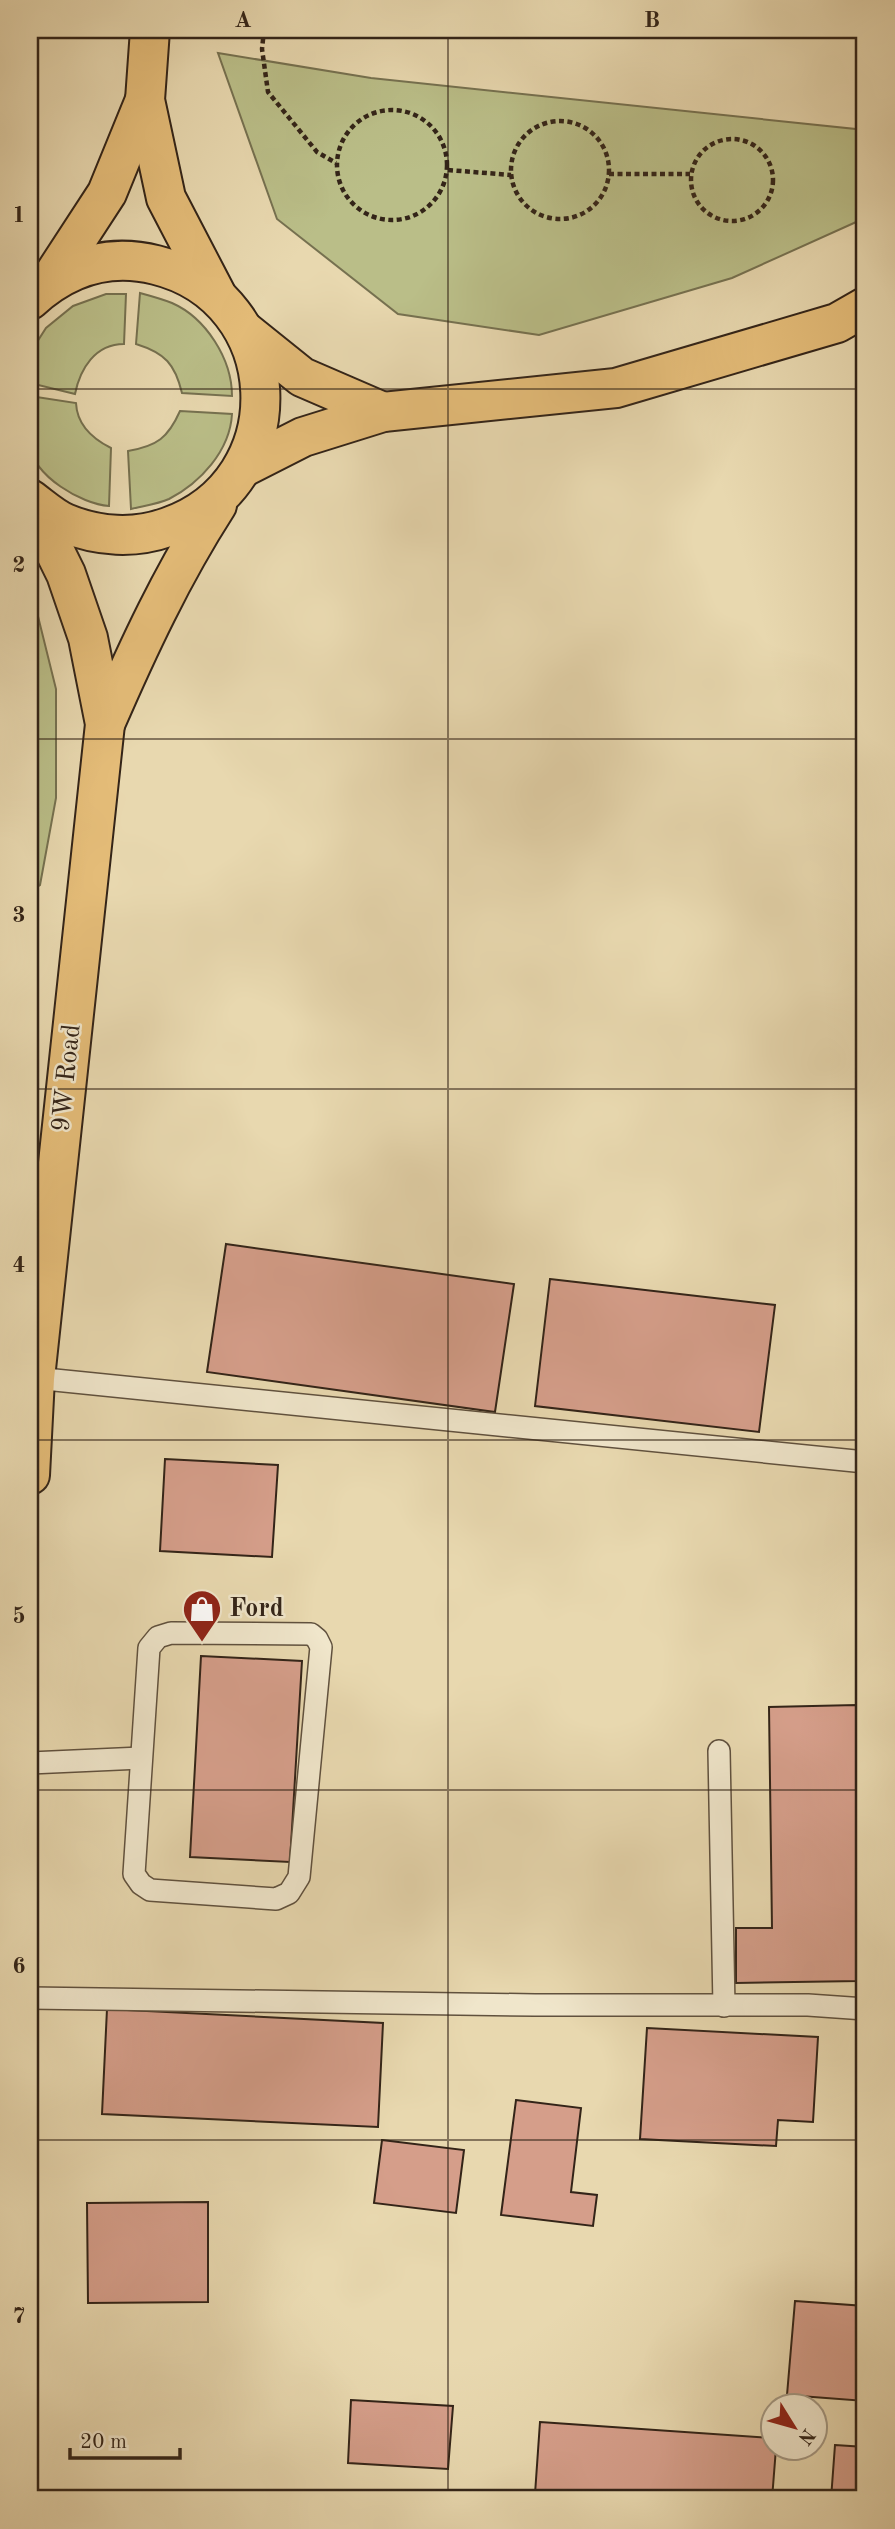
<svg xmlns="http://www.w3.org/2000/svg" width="895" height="2529" font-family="'Old Standard TT',serif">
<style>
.green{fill:#babe88;stroke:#767150;stroke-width:2}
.building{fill:#d59e8a;stroke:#332418;stroke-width:2}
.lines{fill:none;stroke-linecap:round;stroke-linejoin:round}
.lane-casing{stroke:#60513e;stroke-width:24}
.primary-casing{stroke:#332418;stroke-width:42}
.highway-casing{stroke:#332418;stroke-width:42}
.path{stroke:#332418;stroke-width:4.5;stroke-dasharray:5 3.5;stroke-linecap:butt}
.lane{stroke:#f0e6cb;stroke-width:21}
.primary{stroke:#e4bc78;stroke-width:38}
.highway{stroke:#e4bc78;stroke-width:38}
.grid{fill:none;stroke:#332418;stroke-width:2;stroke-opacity:0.55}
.labels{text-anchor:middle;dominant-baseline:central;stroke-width:5;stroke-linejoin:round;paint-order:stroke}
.street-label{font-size:26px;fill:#332418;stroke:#f0e6cb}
.poi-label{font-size:26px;font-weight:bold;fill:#332418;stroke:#f0e6cb;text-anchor:start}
.neatline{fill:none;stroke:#332418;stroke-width:2.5}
.grid-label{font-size:23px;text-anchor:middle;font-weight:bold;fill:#332418}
</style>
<rect width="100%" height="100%" fill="#e8d8af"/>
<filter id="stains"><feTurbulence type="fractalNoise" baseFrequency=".00286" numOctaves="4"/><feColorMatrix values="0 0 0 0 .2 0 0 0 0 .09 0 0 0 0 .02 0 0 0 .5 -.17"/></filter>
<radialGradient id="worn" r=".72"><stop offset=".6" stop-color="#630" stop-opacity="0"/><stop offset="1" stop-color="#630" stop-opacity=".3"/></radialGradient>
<g class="green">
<path d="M218 53 371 78 865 130V218L732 278 539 335 398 314 277 219Z"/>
<path d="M140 293C151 296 162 299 172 303 206 318 232 359 232 396L182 393C175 364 165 353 136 344Z"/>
<path d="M106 294H126L124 344C95 344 80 369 75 394L30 383V353L46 328 73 306Z"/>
<path d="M30 396 76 403C77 425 93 439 111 448L109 506C81 504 34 476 30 446 28 430 30 412 30 396Z"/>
<path d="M180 411 232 414C230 451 200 483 169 499 158 504 143 506 131 509L128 451C157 446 168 438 180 411Z"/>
<path d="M30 584 56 689V798L40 885 30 891Z"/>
</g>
<g class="building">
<path d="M226 1244 514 1284 495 1412 207 1372Z"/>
<path d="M550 1279 775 1305 759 1432 535 1406Z"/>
<path d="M165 1459 278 1465 272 1557 160 1551Z"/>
<path d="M201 1656 302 1661 290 1862 190 1857Z"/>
<path d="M856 1705 859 1981 736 1983V1928H772L769 1707Z"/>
<path d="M107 2009 383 2023 378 2127 102 2114Z"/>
<path d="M647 2028 818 2037 813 2122 778 2120 776 2146 640 2139Z"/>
<path d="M516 2100 581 2108 571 2192 597 2195 593 2226 501 2215Z"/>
<path d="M382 2140 464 2150 456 2213 374 2203Z"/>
<path d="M208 2202V2302L88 2303 87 2203Z"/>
<path d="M795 2301 865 2306V2401L787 2395Z"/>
<path d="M351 2400 453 2406 448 2469 348 2463Z"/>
<path d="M540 2422 772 2438V2448H776L772 2499H611L535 2494Z"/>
<path d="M835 2445 865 2447V2499H831Z"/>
</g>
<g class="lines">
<g class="lane-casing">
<g id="lane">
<path d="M35 1378 865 1462"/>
<path d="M171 1633 311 1634 317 1639 321 1647 299 1877 289 1893 276 1899 150 1890 141 1884 134 1874 149 1648 158 1637Z"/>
<path d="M719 1751 724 2006"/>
<path d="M30 1763 141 1758"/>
<path d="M30 1998 535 2005H808L865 2009"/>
</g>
</g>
<g class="primary-casing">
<g id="primary">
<path d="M150 30 145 100 166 198 216 294"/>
<path d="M49 282 107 193 145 100"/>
</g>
</g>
<g class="highway-casing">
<g id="highway">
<path d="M30 300C66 267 108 253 156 265 289 298 297 482 168 527 135 539 98 537 65 523 53 518 41 507 30 499"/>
<path d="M246 332 302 377 383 412"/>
<path d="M244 467 303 437 383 412 616 388 837 323 865 307"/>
<path d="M30 501 66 574 88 638 105 724 35 1378 30 1475"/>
<path d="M105 724C138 648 172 575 217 505"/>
</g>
</g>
<g class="path">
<path d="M264 30 262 49 268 92 317 152 336 163"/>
<circle cx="392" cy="165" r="55"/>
<circle cx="560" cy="170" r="49"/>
<circle cx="732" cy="180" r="41"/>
<path d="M448 170 511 175"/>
<path d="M609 174H690"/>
</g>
<use href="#lane" class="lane"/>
<use href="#primary" class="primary"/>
<use href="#highway" class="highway"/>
</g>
<path class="grid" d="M448 30V2499M30 389H865M30 739H865M30 1089H865M30 1440H865M30 1790H865M30 2140H865"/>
<defs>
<g id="shop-pin" transform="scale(2.0125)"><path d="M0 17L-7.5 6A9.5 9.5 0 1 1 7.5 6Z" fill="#8f2418" stroke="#f0e6cb"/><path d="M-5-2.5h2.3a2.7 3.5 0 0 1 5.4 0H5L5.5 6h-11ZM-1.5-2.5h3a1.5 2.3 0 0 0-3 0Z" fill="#fff"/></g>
</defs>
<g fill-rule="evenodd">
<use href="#shop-pin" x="202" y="1609"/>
</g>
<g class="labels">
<g class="street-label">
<text transform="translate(67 1078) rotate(-84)">9W Road</text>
</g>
<g class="poi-label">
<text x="229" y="1609">Ford</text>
</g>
</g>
<rect width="895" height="2529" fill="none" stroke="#e8d8af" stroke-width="77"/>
<g transform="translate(794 2427) rotate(127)"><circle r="33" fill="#f0e6cb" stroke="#a49883" stroke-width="2"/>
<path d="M0-5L12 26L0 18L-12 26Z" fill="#8f2418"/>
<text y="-10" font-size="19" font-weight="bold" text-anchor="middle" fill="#332418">N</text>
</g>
<path d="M70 2448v10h110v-10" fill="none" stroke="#332418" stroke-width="3.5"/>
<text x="80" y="2448" font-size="21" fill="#332418" stroke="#f0e6cb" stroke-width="5" paint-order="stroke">20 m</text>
<rect x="38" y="38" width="818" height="2452" class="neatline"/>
<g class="grid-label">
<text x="243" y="27">A</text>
<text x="652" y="27">B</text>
<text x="19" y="222">1</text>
<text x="19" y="572">2</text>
<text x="19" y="922">3</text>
<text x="19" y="1272">4</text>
<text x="19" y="1623">5</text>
<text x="19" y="1973">6</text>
<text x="19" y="2323">7</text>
</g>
<rect width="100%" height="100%" filter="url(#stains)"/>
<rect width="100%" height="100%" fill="url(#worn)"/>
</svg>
